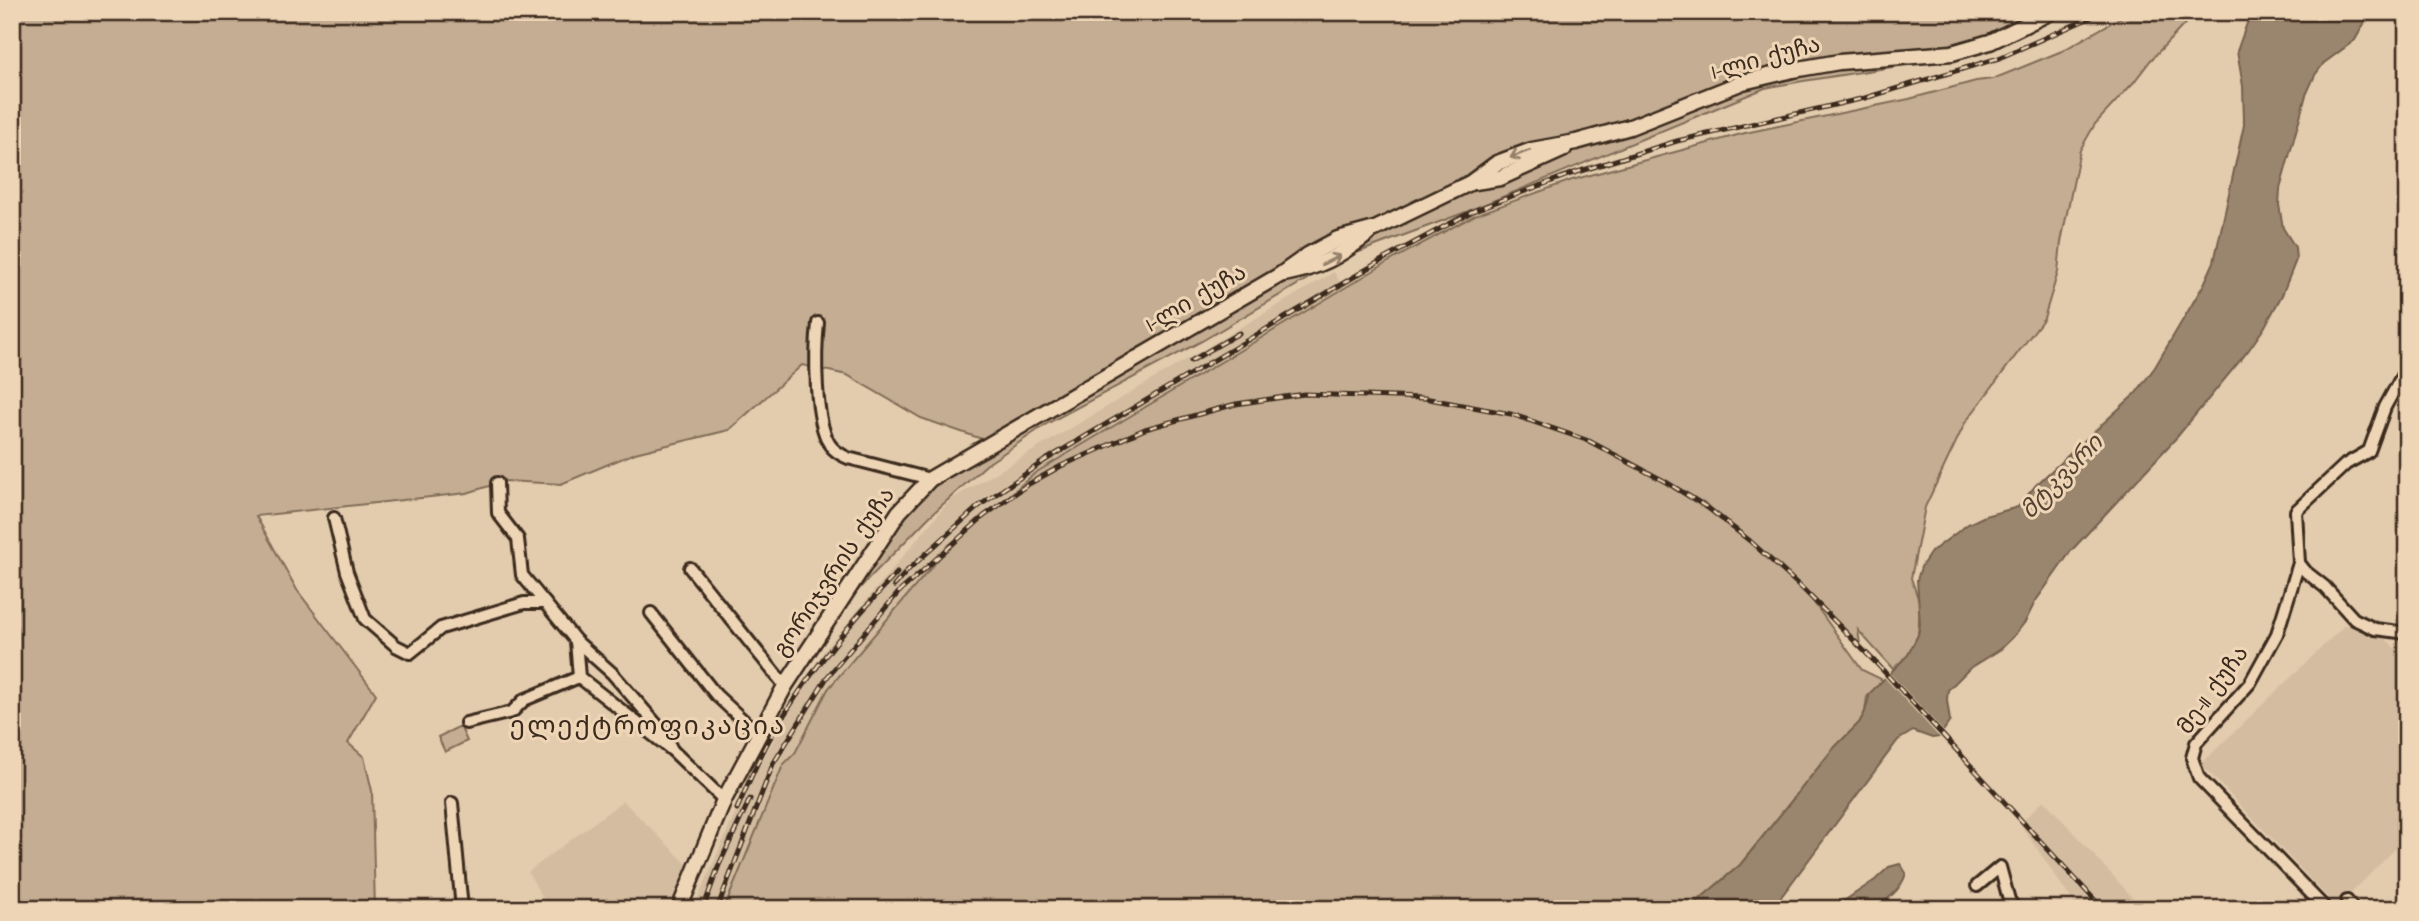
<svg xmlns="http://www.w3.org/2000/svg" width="2419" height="921" font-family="'Architects Daughter','Noto Sans Georgian',sans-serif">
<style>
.built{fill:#d3bca0}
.green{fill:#c4ad92;stroke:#806c58;stroke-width:2}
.water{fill:#9a856e;stroke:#74614e;stroke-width:2}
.pier{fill:#e3cbad}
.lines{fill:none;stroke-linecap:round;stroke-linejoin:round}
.minor-casing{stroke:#3b2a1e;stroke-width:16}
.secondary-casing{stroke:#3b2a1e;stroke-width:19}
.minor{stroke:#eed5b6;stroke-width:10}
.secondary{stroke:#eed5b6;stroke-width:14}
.rail-casing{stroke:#3b2a1e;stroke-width:5}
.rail{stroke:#eed5b6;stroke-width:2.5;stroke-dasharray:8;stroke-linecap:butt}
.oneway{stroke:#94806a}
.labels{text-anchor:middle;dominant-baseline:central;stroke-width:6;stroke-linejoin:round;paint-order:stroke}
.street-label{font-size:23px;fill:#3b2a1e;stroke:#eed5b6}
.water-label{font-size:24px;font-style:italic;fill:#534132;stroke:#eed5b6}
.quarter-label{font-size:26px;letter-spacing:2px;fill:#3b2a1e;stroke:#eed5b6}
</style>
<rect width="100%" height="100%" fill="#e3cbad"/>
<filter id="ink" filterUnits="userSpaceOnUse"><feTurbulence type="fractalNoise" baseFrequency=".0143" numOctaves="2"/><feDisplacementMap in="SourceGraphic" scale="14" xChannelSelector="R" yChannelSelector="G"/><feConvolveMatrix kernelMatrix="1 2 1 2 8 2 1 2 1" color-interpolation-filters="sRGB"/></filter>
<g filter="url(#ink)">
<g class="built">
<path d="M1334 272 1343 288 1035 473 947 550 729 909H693L746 789 824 651 950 500Z"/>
<path d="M2345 625 2383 636 2407 661V837L2337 907 2201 764Z"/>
<path d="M2044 800 2143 909H2078L2020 824Z"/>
<path d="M623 801 687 864 670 909H549L528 872Z"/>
</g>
<g class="green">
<path d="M12 12H2062C2038 23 2013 38 1988 46 1915 68 1839 73 1765 88L1466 212 1343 258 1202 341 1048 423 986 465 929 517 850 598C876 559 899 516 935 486 951 472 974 465 992 454L985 440 921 418 847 375 802 365 729 430 635 453 561 484 505 481 467 493 256 516 297 590 376 694 348 743 364 757 372 791 375 909H12Z"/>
<path d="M2130 12H2196L2150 61 2133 83 2095 124 2080 150 2061 242 2058 272 2044 318 1965 423 1925 507 1911 578 1920 604 1918 635 1908 655 1893 669 1858 630 1860 644 1807 593 1862 670 1883 680 1867 697 1865 712 1859 723 1833 749 1740 865 1688 909H724L783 765 795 753 828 689 946 550 1035 473 1388 262 1475 215 1572 180 1745 133 1909 99 1976 81 1993 79 2062 51Z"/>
<path d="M460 726 467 741 445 752 438 737Z"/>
</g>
<g class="water">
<path d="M2251 12H2371L2355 40 2324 63 2315 75 2306 95 2280 189 2279 205 2283 228 2295 247 2296 260 2282 295 2264 328 2248 351 2177 437 2071 551 2035 602 2025 622 2013 637 2001 649 1969 669 1948 690 1947 700 1950 721 1939 737 1932 738 1913 731 1898 740 1772 909H1688L1740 865 1833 749 1859 723 1865 712 1870 693 1908 655 1918 635 1920 624 1917 580 1921 567 1931 552 1968 524 1985 516 2018 507 2036 485 2136 393 2155 367 2204 284 2214 262 2244 125 2243 86 2237 51Z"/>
<path d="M1900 864 1906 873C1902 889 1883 907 1866 909 1855 910 1843 909 1832 909L1875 880 1889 867Z"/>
</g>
<path class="pier" d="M1887 670 1946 734 1941 739 1882 675Z"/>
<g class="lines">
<g class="minor-casing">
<g id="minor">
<path d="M818 323C815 352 814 420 830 445 835 452 841 455 848 458L930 479"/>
<path d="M497 483 498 513 518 539 522 575 576 641 612 673 663 732 672 750"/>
<path d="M334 518 347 572 365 619 396 646 410 653 441 628 524 603H545"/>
<path d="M2299 563 2306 572 2325 587 2354 619 2375 629 2407 633"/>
<path d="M690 568 785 686"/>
<path d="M651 613 716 695 758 734"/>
<path d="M576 641 579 677 672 750 724 800"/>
<path d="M466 723 512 712 524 700 579 677"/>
<path d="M452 803 462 909"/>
<path d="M1977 886 2000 867 2009 900 2015 909"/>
<path d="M2347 901 2353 909"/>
<path d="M2326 909 2199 778 2192 758 2196 743 2250 683 2277 634 2299 563 2296 511 2346 464 2369 451 2385 407 2407 367"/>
</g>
</g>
<g class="secondary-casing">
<g id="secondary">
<path d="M1475 182 1500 178 1564 149"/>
<path d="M1284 274C1321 267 1338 257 1368 234"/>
<path d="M679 909 724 800 785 686 899 512 930 479 1280 275 1308 255 1338 239 1375 229 1470 183 1497 163 1532 150 1576 142 1630 127 1743 82 1793 70 1839 62 1952 53 1990 42 2051 12"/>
</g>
</g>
<use href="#minor" class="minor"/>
<use href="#secondary" class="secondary"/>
<g class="rail-casing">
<g id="rail">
<path d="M1191 361 1239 333"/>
<path d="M894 586 908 570 979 506 1044 461 1384 259 1475 210 1571 174 1677 141 1865 98 1999 58 2103 12"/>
<path d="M737 809C747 786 757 762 769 740 804 679 849 623 897 573"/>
<path d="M703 909 719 865 750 799"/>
<path d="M717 909 773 764 828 676 899 592 984 516 1027 485 1061 466 1145 429 1236 404 1304 394 1424 398 1511 414 1589 441 1666 482 1708 508 1750 541 1803 589 1878 665 2103 909"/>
</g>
</g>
<use href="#rail" class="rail"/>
</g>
<defs><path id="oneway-shaft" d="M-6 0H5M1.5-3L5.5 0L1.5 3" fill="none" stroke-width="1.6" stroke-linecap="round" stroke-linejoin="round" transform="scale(1.75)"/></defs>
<g class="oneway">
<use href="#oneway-shaft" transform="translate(1520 154) rotate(159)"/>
<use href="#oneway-shaft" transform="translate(1331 260) rotate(-27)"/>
</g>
</g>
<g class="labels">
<g class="street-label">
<text transform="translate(1766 58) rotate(-15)">1-ლი ქუჩა</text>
<text transform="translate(1196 298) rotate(-30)">1-ლი ქუჩა</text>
<text transform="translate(834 572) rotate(-56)">გორიჯვრის ქუჩა</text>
<text transform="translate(2213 690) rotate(-54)">მე-11 ქუჩა</text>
</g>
<g class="water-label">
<text transform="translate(2062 477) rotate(-46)">მტკვარი</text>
</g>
<g class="quarter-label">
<text x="648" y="726">ელექტროფიკაცია</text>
</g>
</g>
<rect width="2419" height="921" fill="none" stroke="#eed5b6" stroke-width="42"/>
<rect x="21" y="21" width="2377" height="879" fill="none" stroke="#3b2a1e" stroke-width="2.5" filter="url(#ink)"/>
</svg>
